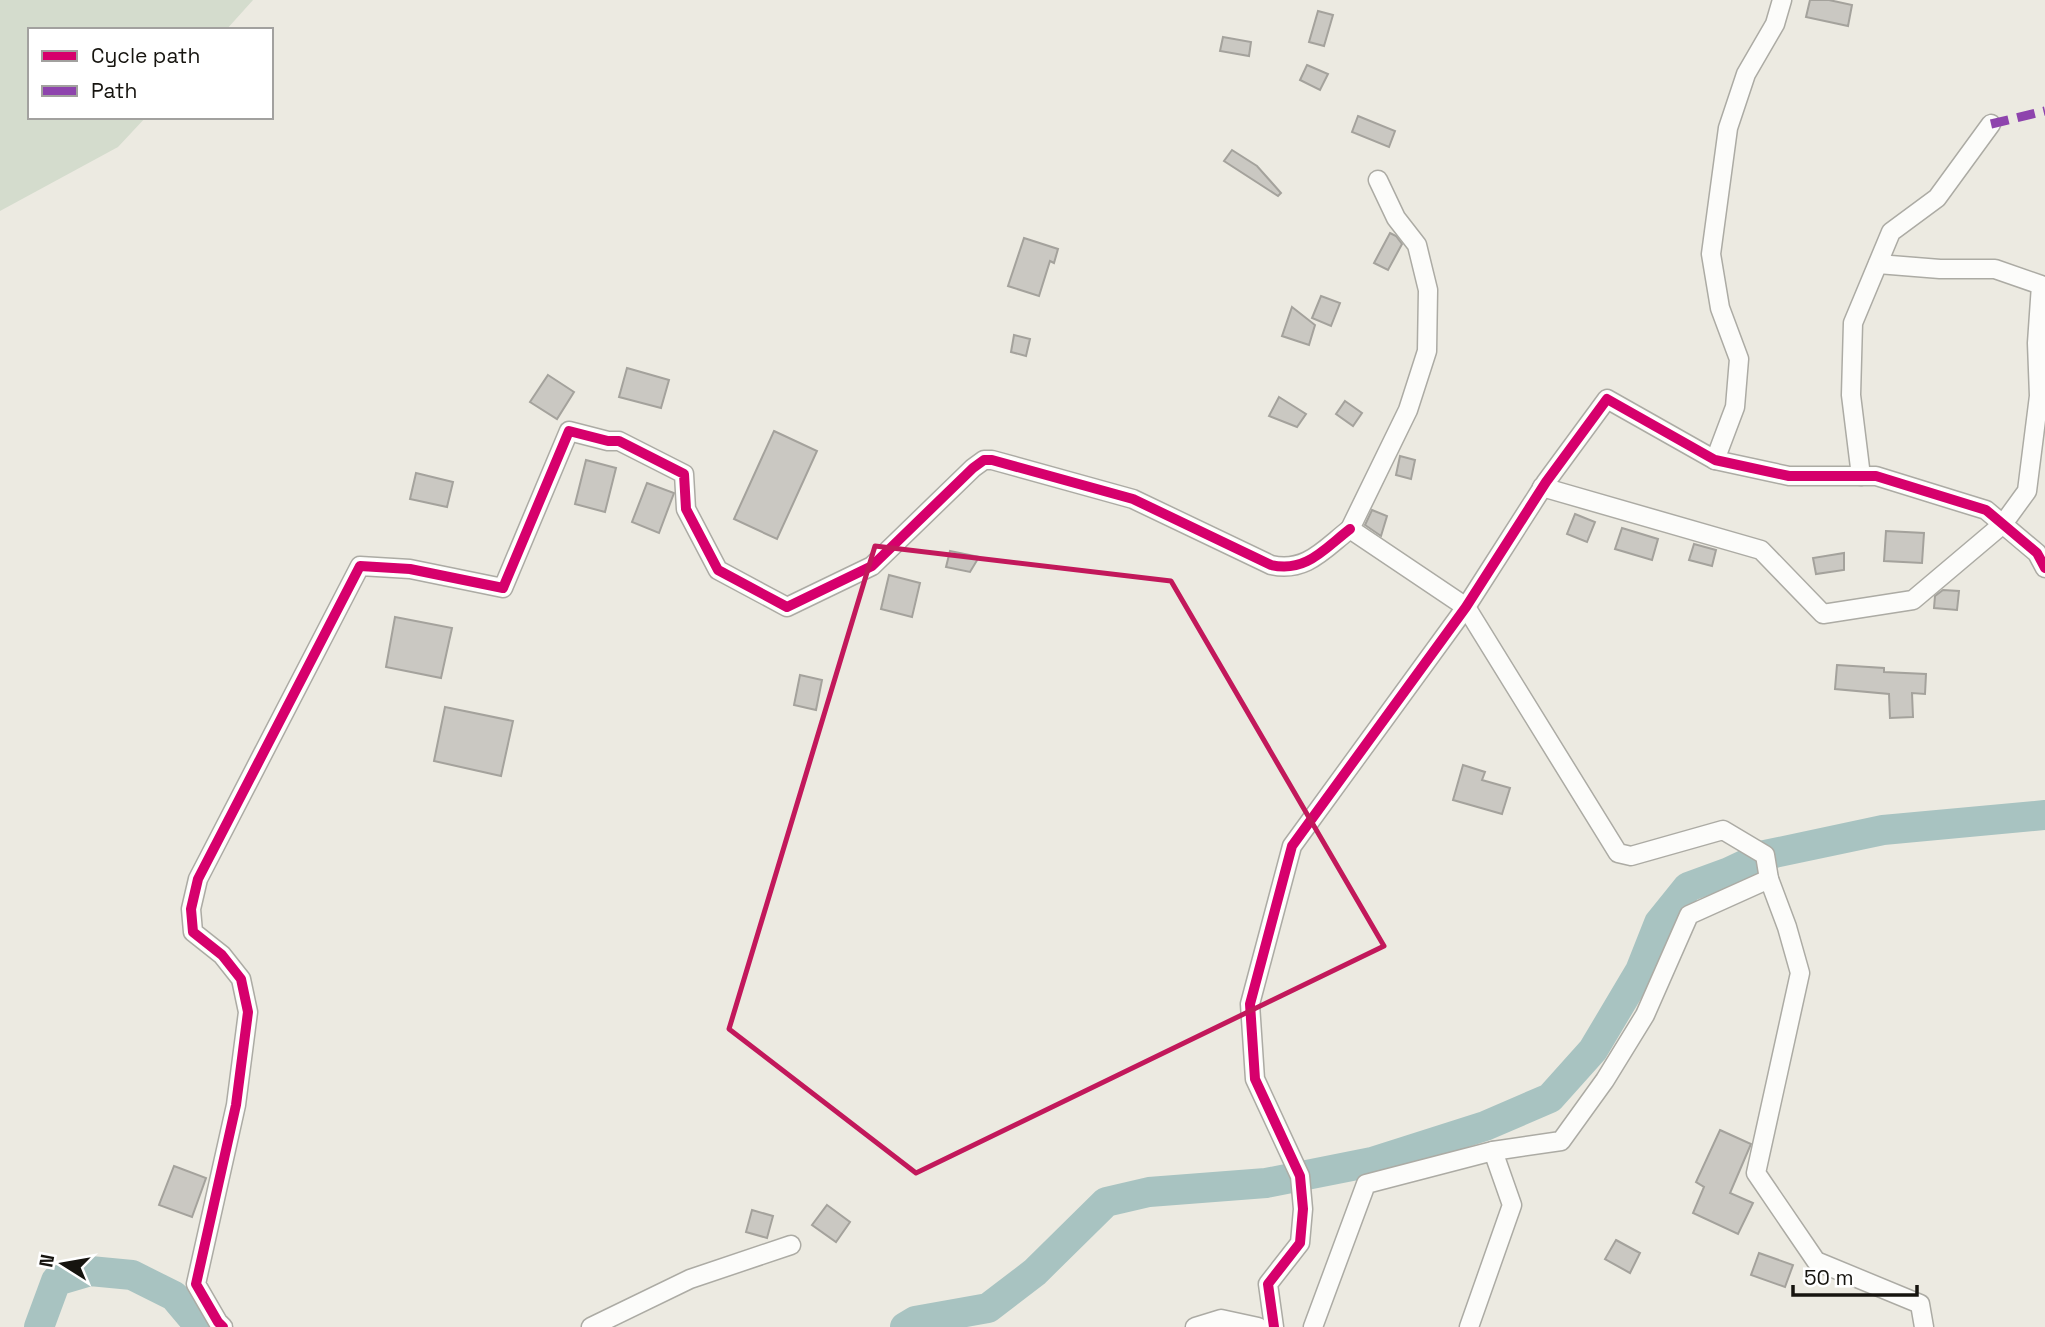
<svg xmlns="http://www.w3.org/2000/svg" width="2045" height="1327" font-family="'Space Grotesk',sans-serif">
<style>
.green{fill:#d4dccd}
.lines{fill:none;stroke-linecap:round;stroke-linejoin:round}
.river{stroke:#a8c3c1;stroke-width:30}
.building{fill:#cac8c2;stroke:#a4a29c;stroke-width:2}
.street-casing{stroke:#acaba4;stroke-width:21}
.street{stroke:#fcfcfa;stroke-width:18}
.quiet{stroke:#8e44ad;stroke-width:9;stroke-dasharray:18 9;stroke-linecap:butt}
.cycleway-casing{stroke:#fff;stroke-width:15}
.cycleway{stroke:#d6006c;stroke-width:10}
.marked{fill:none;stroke:#c2185b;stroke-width:5;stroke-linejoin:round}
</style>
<rect width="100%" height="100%" fill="#eceae1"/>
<path class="green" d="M0 0H253L226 30H30V117H146L118 147 0 211Z"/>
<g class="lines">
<g class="river">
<path d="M39 1327 56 1281 90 1271 132 1275 174 1296 200 1327"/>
<path d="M905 1327 915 1321 988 1308 1035 1272 1106 1202 1149 1192 1266 1183 1372 1162 1485 1126 1550 1098 1593 1050 1640 971 1659 923 1688 887 1729 872 1765 855 1883 830 2045 815"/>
</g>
</g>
<g class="building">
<path d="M1810 0H1829L1852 5 1848 26 1806 17Z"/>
<path d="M1318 11 1333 15 1324 46 1309 42Z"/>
<path d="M1223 37 1251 42 1249 56 1220 51Z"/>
<path d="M1307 65 1328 74 1320 90 1300 80Z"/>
<path d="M1358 116 1395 131 1389 147 1352 132Z"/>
<path d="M1232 150 1257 166 1281 193 1278 196 1224 161Z"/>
<path d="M1390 233 1396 236 1402 244 1388 270 1374 263Z"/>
<path d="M1024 238 1058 249 1054 263 1050 261 1039 296 1008 286Z"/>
<path d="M1321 296 1340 303 1331 326 1312 318Z"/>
<path d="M1292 307 1315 325 1309 345 1282 336Z"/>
<path d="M1014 335 1030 339 1026 356 1011 352Z"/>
<path d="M627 368 669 380 661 408 619 397Z"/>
<path d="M548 375 574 392 557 419 530 402Z"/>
<path d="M1279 397 1306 414 1297 427 1269 416Z"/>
<path d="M1345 401 1362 413 1353 426 1336 414Z"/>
<path d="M774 431 817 451 777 539 734 519Z"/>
<path d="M1400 456 1415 460 1411 479 1396 475Z"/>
<path d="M586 460 616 468 605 512 575 504Z"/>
<path d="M416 473 453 482 447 507 410 499Z"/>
<path d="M647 483 674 493 659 533 632 522Z"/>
<path d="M1372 510 1387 516 1381 536 1365 525Z"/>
<path d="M1575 514 1595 522 1587 542 1567 534Z"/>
<path d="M1622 528 1658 539 1652 560 1615 549Z"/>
<path d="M1886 531 1924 533 1922 563 1884 561Z"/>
<path d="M1694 544 1716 550 1712 566 1689 560Z"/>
<path d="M950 551 979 557 970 572 946 567Z"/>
<path d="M1844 553V570L1816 574 1813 558Z"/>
<path d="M889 575 920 583 912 617 881 609Z"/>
<path d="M1943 590 1959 591 1957 610 1934 608 1935 596Z"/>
<path d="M395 617 452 628 441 678 386 667Z"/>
<path d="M1837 665 1884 668V672L1926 674 1925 694 1912 693 1913 717 1890 718 1889 694 1835 689Z"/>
<path d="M800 675 822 680 816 710 794 705Z"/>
<path d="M445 707 513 721 501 776 434 761Z"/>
<path d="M1463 765 1485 772 1482 780 1510 788 1502 814 1453 800Z"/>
<path d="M1720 1130 1751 1144 1730 1193 1753 1203 1738 1234 1693 1213 1704 1187 1696 1182Z"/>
<path d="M174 1166 206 1178 192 1217 159 1205Z"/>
<path d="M827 1205 850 1222 836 1242 812 1225Z"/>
<path d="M752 1210 773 1216 767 1238 746 1232Z"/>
<path d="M1616 1240 1640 1253 1630 1273 1605 1259Z"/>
<path d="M1759 1253 1793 1265 1785 1287 1751 1275Z"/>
</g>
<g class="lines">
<g class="street-casing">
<g id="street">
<path d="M1378 180 1396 218 1417 245 1428 290 1427 351 1408 410 1350 529 1466 607 1618 853 1631 856 1723 830 1765 855 1769 879 1787 927 1800 973 1756 1173 1816 1261 1920 1304 1924 1327"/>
<path d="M1715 460 1735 407 1739 359 1720 308 1711 254 1728 128 1746 74 1775 24 1782 0"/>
<path d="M1861 476 1851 395 1853 323 1891 232 1937 198 1991 124"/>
<path d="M1542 487 1761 550 1823 614 1913 600 2003 524 2027 491 2039 396 2037 343 2041 285 1995 269H1940L1878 264"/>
<path d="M223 1327 218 1322 196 1284 236 1105 248 1012 241 979 222 955 193 932 191 909 198 879 360 566 410 569 503 588 569 431 608 441H619L684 474 686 509 718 570 787 607 872 566 973 468 984 460H992L1133 499 1271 565C1306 573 1324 549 1350 529"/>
<path d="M591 1327 690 1279 791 1245"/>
<path d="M1195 1327 1221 1319 1258 1327"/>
<path d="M1274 1327 1268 1284 1300 1243 1303 1209 1300 1176 1255 1079 1250 1004 1292 846 1466 607 1546 482 1607 399 1715 460 1789 476H1876L1986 510 2037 553 2045 568"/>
<path d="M1313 1327 1366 1184 1493 1151 1561 1141 1605 1080 1645 1015 1689 915 1769 879"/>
<path d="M1469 1327 1512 1205 1493 1151"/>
</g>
</g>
<use href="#street" class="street"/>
<path class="quiet" d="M1991 124 2045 111"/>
<g class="cycleway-casing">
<g id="cycleway">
<path d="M223 1327 218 1322 196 1284 236 1105 248 1012 241 979 222 955 193 932 191 909 198 879 360 566 410 569 503 588 569 431 608 441H619L684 474 686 509 718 570 787 607 872 566 973 468 984 460H992L1133 499 1271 565C1306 573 1324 549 1350 529"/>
<path d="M1274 1327 1268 1284 1300 1243 1303 1209 1300 1176 1255 1079 1250 1004 1292 846 1466 607 1546 482 1607 399 1715 460 1789 476H1876L1986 510 2037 553 2045 568"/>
</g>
</g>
<use href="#cycleway" class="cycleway"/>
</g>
<path class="marked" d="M875 546 1171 581 1384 946 916 1173 729 1029Z"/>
<rect x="28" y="28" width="245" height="91" fill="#ffffff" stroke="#a2a19f" stroke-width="2"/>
<rect x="42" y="51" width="35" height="10" fill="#d6006c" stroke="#a2a19f" stroke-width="2"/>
<text x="91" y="63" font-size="21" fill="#16140f">Cycle path</text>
<rect x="42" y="86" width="35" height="10" fill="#8e44ad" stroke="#a2a19f" stroke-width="2"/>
<text x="91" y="98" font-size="21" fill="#16140f">Path</text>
<g transform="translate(63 1264) rotate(281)" stroke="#ffffff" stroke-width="5" paint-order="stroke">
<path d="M0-5L12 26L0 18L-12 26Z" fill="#16140f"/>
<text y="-10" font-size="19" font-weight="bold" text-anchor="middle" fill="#16140f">N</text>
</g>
<path d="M1793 1285v10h124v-10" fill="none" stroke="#16140f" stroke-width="3.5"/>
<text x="1804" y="1285" font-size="21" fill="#16140f" stroke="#ffffff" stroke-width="5" paint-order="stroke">50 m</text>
</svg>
